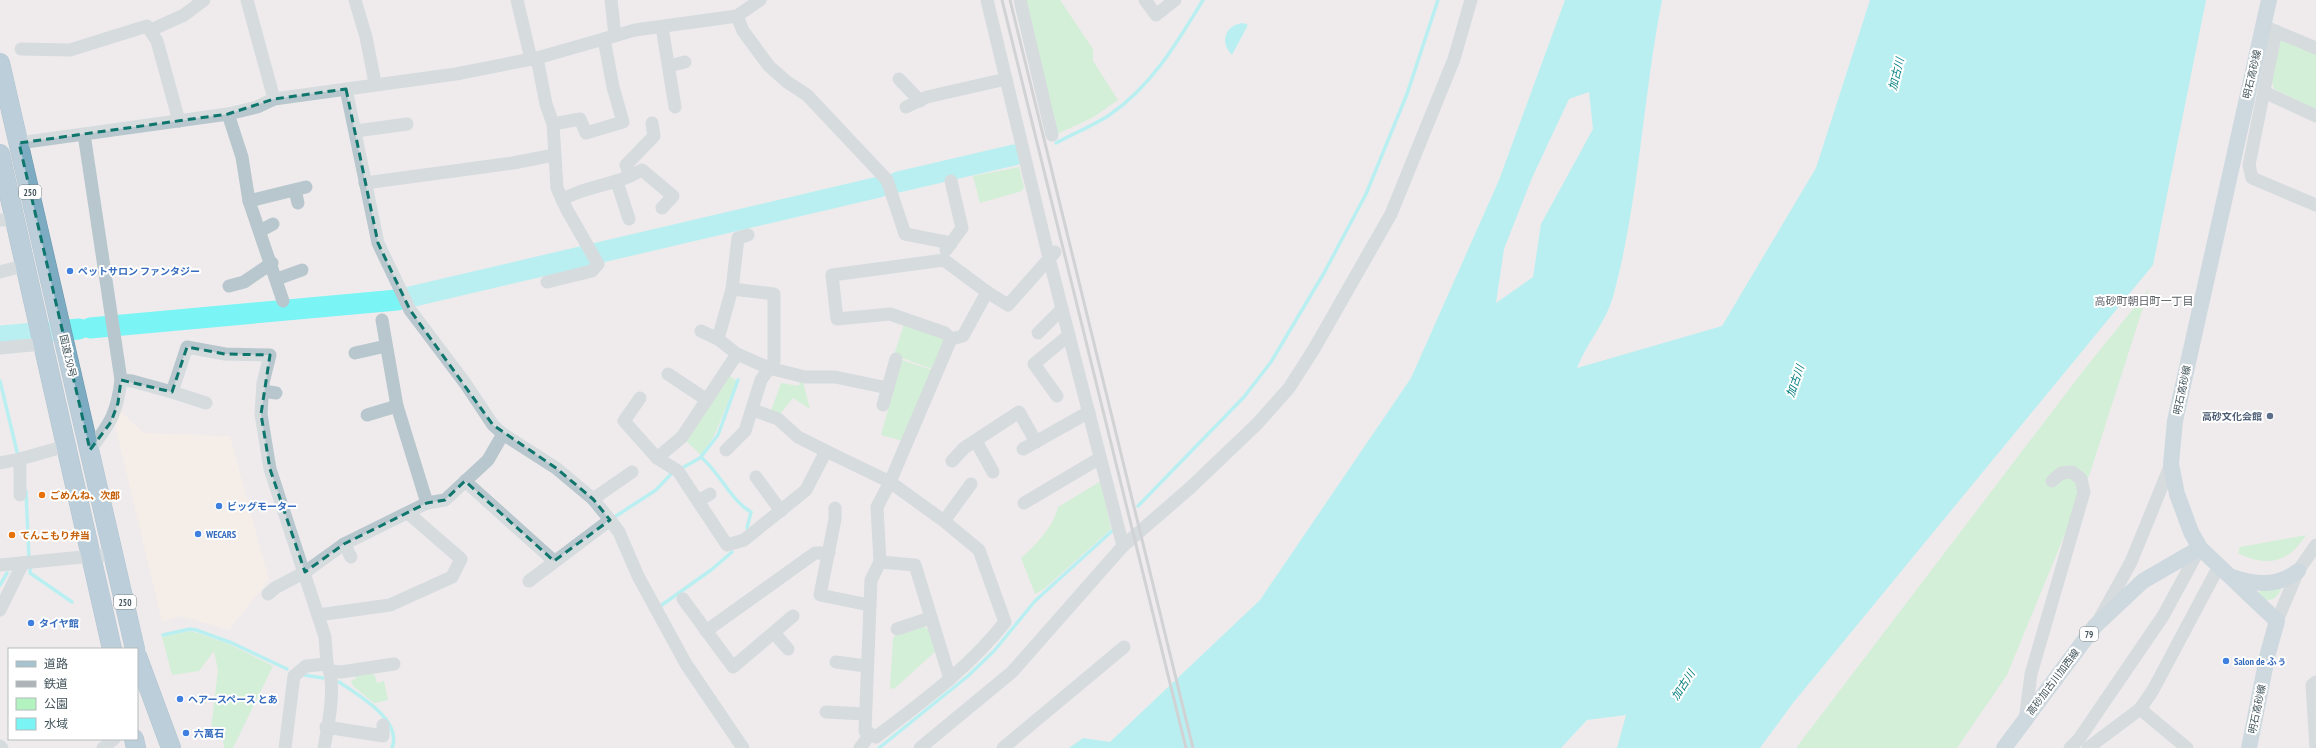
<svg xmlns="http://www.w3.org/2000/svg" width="2316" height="748" font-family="'PT Sans Narrow','Noto Sans JP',sans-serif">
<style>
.commercial{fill:#fdefe0}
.green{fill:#b3f3bf}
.water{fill:#7bf4f5;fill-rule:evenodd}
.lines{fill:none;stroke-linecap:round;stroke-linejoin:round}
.stream{stroke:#7bf4f5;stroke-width:3.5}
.river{stroke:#7bf4f5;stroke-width:21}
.highway-casing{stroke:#6896ad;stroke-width:20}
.minor{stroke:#b8c7cd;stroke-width:13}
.major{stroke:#a7c3ce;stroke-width:16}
.highway{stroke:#7dabc1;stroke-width:19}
.rail{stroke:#adb3b7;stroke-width:3}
.marked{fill:none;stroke:#0f766e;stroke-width:3;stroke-dasharray:8 5;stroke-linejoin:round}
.shop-dot{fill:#3f7fe0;stroke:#fff;stroke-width:1.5}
.service-dot{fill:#5c6f8a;stroke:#fff;stroke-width:1.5}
.food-dot{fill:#e8710a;stroke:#fff;stroke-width:1.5}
.labels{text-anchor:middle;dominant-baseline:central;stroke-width:4;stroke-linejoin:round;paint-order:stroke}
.shield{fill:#fff;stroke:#7b878c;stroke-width:1}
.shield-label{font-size:9px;font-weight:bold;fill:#42545b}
.street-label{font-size:10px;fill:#42545b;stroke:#fff}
.shop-label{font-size:10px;font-weight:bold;fill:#366cbe;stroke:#fff;text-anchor:start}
.service-label{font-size:10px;font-weight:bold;fill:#4e5e75;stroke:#fff;text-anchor:end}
.food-label{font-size:10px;font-weight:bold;fill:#c56008;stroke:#fff;text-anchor:start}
.water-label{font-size:11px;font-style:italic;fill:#057f80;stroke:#fff}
.neighbourhood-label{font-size:11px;fill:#585e61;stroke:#fff}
</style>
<rect width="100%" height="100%" fill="#efebec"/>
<path class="commercial" d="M120 411 144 433 230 436 269 580 229 630 180 616 162 622 115 425Z"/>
<g class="green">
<path d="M1025 0H1060L1093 49V61L1118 100 1092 118 1059 133 1056 132Z"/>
<path d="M2282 37 2316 52V109L2274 89 2272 82 2278 39Z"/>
<path d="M1019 167 1024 187 1022 191 980 203 973 176Z"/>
<path d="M2149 289 2090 473 2007 675 1957 748H1796L2083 371Z"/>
<path d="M904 324 942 337 944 344 932 369 894 355Z"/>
<path d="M902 360 932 370 903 441 881 435Z"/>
<path d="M730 376 737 381 714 436 701 455 686 441Z"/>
<path d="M800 380 803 382 810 409 793 398 780 414 771 411 781 383 799 386Z"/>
<path d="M1101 481 1111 529 1044 589 1035 594 1021 558C1035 546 1054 526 1058 507Z"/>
<path d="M2306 535C2289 562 2268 568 2238 553L2240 547Z"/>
<path d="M2280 587 2281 590C2277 597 2274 600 2266 600L2257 592Z"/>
<path d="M923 626 931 631 937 650 894 689 890 688 893 638 898 633Z"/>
<path d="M191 631 229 644 273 666 233 748H224L223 740 210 738 218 670 214 651 199 671 172 675 162 637Z"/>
<path d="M371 673 375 676 377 683 384 681 388 700 374 703 353 686 351 680 356 679 355 676Z"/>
</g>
<g class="water">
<path d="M1565 0H1662C1643 97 1639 202 1613 297 1606 322 1586 344 1577 368L1722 326 1816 168 1870 0H2206L2153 265 1793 703 1760 748H1617L1626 715 1587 720 1561 748H1069L1083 738 1110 742 1260 600 1411 378 1499 180ZM1589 92 1593 129 1541 224 1533 277 1496 303 1504 249 1532 178 1569 99Z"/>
<path d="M1243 23 1248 25 1232 55C1219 42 1225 25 1243 23Z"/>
</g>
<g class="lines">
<g class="stream">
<path d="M1056 143C1073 134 1092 126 1108 116 1151 87 1177 43 1203 0"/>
<path d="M0 381 18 456"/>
<path d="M701 457C721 474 730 500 751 512L747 528"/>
<path d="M682 468 700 458 718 435 738 380"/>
<path d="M26 491 29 559"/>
<path d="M1138 506 1244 397 1271 362 1324 273 1366 194 1407 94 1438 0"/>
<path d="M616 516 656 490 671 474"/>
<path d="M30 565V573L72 602"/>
<path d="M0 585 7 573"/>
<path d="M659 607 711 570 732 552"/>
<path d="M163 635 190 629 196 630 232 643 287 669"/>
<path d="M304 675 323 678"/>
<path d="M339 682C358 695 403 720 392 748"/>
<path d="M879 748 968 676 994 651 1035 601 1112 531"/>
</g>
<g class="river">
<path d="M898 182 1014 155"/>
<path d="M90 328 397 300 879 187"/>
<path d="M0 336 79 329"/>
</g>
<g class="highway-casing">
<g id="highway">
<path d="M0 63 135 649"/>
<path d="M0 154 112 649"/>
<path d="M137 656 171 748"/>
<path d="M134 739 136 748"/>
</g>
</g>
<g class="minor">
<path d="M247 0 274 99"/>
<path d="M355 0 366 37 375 83"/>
<path d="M517 0 531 59"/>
<path d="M611 0 615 36"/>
<path d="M987 0 1049 258 1123 546"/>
<path d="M1020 0 1052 135"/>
<path d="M1145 0 1156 15 1175 0"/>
<path d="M737 16 743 31 769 66 787 82 807 95 887 180 905 234 951 243"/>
<path d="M662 27 675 107"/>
<path d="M2268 28 2316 48"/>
<path d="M151 30 184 15 204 0"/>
<path d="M2276 31 2249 165 2252 178 2316 205"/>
<path d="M21 49 70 50 147 26 157 41 179 121"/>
<path d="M537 58 546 104 553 124 557 188 567 210 598 264 592 271 547 282"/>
<path d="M669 66 685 62"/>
<path d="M899 79 920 101"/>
<path d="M346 89 378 243 410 310 465 383 493 425 503 434 556 468 593 499 610 520 619 532 638 576 686 664 743 748"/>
<path d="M2264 92 2316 116"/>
<path d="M906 107 927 97 1006 79"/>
<path d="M228 114 242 157 249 201 283 301"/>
<path d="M553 124 580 119 586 133 623 122 613 87 604 39"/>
<path d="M356 131 407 124"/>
<path d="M19 143 84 134"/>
<path d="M630 176 642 170 673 196 662 208"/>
<path d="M617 182 629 219"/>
<path d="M365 183 513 163 554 155"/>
<path d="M295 190 298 203"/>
<path d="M562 200C583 187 608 186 630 176L626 165 654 136 652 123"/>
<path d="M249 201 306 187"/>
<path d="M0 220H15"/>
<path d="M260 231 273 224"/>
<path d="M946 250 962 228 951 181"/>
<path d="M0 272 26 265"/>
<path d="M277 279 302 270"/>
<path d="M229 286 244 282 272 263"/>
<path d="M382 320 397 406 427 503"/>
<path d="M701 331 718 339 737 354 769 368 805 377H835L888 388"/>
<path d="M1038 333 1062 309"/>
<path d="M718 339 732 289 738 238 748 235"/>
<path d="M951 339 945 333 890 314 837 319 832 275 944 260 987 292"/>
<path d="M0 348 43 344"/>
<path d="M355 353 386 346"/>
<path d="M668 374 707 400"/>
<path d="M121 380 132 381 172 392"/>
<path d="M263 391 276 393"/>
<path d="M1057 396 1034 364 1069 335"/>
<path d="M640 398 624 421 657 458 678 471 727 545 744 540 806 490 826 451 890 482 944 521 979 550 1005 622C969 668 922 702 876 737L865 731 871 580 880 562 877 507 890 482 951 339 963 336 987 292 1008 305 1055 252"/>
<path d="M206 403 172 392 187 347 225 354 270 355 263 383 261 414 270 469 325 637 327 664"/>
<path d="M883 405 896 359"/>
<path d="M753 410 778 419 798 437 826 451"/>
<path d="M367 415 397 406"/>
<path d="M976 441 993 472"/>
<path d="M1023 449 1089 412"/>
<path d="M90 450C110 423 117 414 121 380L84 134 228 114 257 107 274 99 456 74 537 58 635 30 737 16 760 0"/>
<path d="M726 450 745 431 761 380 774 361V294L732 289"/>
<path d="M657 458 682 437 737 354"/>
<path d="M952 461 964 448 1019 412 1036 442"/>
<path d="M0 463 20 459"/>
<path d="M756 477 781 511"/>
<path d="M465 481 554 561"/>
<path d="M20 495V459L66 446"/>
<path d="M593 499 632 472"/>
<path d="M698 501 710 494"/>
<path d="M1024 503 1100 458"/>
<path d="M835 508V519L820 595 869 605"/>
<path d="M944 521 971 484"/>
<path d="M344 544 351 557"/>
<path d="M880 562 915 565 950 679"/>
<path d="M0 565 114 554"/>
<path d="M529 581 610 520"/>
<path d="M268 594 275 588 305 572 344 544 427 503 445 500 488 460 503 434"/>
<path d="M683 599 733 667 793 616"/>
<path d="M0 610 23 563"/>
<path d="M318 615 390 605 452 577 461 559 408 513"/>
<path d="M2100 618 2131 562 2171 464"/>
<path d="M2277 621 2298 571 2316 545"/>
<path d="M897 629 930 618"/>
<path d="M706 631 815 553H829"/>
<path d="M774 633 788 649"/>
<path d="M836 662 866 666"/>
<path d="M331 671 341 672 394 664"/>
<path d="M2140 709 2187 748"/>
<path d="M826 712 865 714"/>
<path d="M2025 720 2031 674 2084 492 2081 479 2072 472 2061 473 2052 481"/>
<path d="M326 727 383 736V725"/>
<path d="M0 746 2 748"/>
<path d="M103 748 114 739"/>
<path d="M285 748 294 676 306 666 327 664C337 683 328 727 324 748"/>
<path d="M860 748 870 734"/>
<path d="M920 748 1012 672 1123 546 1190 488 1257 424 1289 388 1314 349 1391 214 1454 59 1471 0"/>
<path d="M1003 748 1124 647"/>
<path d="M2070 748 2079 739 2163 616 2200 548"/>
<path d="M2088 748 2140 709 2153 690 2219 566"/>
<path d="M2316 748 2312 685 2316 682"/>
</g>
<g class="major">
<path d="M2232 577C2256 585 2277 587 2298 571"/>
<path d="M2004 748 2095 626 2143 581 2200 548"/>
<path d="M2249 748 2268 653 2277 621 2200 548 2191 532 2177 494 2171 464 2175 421 2269 0"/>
</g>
<use href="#highway" class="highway"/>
<g class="rail">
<path d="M1002 0 1186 748"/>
<path d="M1010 0 1193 748"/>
</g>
</g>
<path d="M0 0H2316V748H0ZM346 89 378 243 410 310 493 425 556 468 593 499 610 520 554 561 465 481 445 500 427 503 344 544 305 572 270 469 261 414 270 355 225 354 187 347 172 392 121 380 118 403 111 422 90 450 19 143 228 114 274 99Z" fill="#efebec" fill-opacity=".55" fill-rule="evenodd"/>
<path class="marked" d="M346 89 378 243 410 310 493 425 556 468 593 499 610 520 554 561 465 481 445 500 427 503 344 544 305 572 270 469 261 414 270 355 225 354 187 347 172 392 121 380 118 403 111 422 90 450 19 143 228 114 274 99Z"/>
<g class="shop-dot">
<circle cx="70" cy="271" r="4"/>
<circle cx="219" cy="506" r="4"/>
<circle cx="198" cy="534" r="4"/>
<circle cx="31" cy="623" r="4"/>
<circle cx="2226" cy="661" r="4"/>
<circle cx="180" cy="699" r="4"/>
<circle cx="186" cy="733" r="4"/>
</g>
<circle class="service-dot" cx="2270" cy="416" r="4"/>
<g class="food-dot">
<circle cx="42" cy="495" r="4"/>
<circle cx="12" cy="535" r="4"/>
</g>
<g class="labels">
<g class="shield">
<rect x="19" y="185" width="22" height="14" rx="3"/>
<rect x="114" y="595" width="22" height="14" rx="3"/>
<rect x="2080" y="627" width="18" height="14" rx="3"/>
</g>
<g class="shield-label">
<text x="30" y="192">250</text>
<text x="125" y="602">250</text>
<text x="2089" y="634">79</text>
</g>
<g class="street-label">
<text transform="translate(2252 74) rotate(-77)">明石高砂線</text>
<text transform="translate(68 356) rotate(77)">国道250号</text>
<text transform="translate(2182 390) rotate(-78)">明石高砂線</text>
<text transform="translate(2053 682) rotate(-53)">高砂加古川加西線</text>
<text transform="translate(2257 709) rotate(-78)">明石高砂線</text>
</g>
<g class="shop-label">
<text x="78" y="271">ペットサロン ファンタジー</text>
<text x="227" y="506">ビッグモーター</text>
<text x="206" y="534">WECARS</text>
<text x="39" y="623">タイヤ館</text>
<text x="2234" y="661">Salon de ふぅ</text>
<text x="188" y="699">ヘアースペース とあ</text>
<text x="194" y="733">六萬石</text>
</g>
<g class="service-label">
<text x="2262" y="416">高砂文化会館</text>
</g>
<g class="food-label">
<text x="50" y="495">ごめんね、次郎</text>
<text x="20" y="535">てんこもり弁当</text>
</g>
<g class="water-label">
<text transform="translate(1896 74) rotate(-76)">加古川</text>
<text transform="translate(1795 381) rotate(-71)">加古川</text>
<text transform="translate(1683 685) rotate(-57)">加古川</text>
</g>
<g class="neighbourhood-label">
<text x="2144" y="301">高砂町朝日町一丁目</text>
</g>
</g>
<rect x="8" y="648" width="130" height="92" fill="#ffffff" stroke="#b3bbbd"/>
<rect x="16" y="661" width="20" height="6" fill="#a7c3ce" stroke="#b3bbbd"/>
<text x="44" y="668" font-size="12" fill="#42545b">道路</text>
<rect x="16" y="681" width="20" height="6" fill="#adb3b7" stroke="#b3bbbd"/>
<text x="44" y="688" font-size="12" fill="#42545b">鉄道</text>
<rect x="16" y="698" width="20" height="12" fill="#b3f3bf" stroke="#b3bbbd"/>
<text x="44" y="708" font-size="12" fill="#42545b">公園</text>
<rect x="16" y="718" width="20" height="12" fill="#7bf4f5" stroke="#b3bbbd"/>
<text x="44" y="728" font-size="12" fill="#42545b">水域</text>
</svg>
